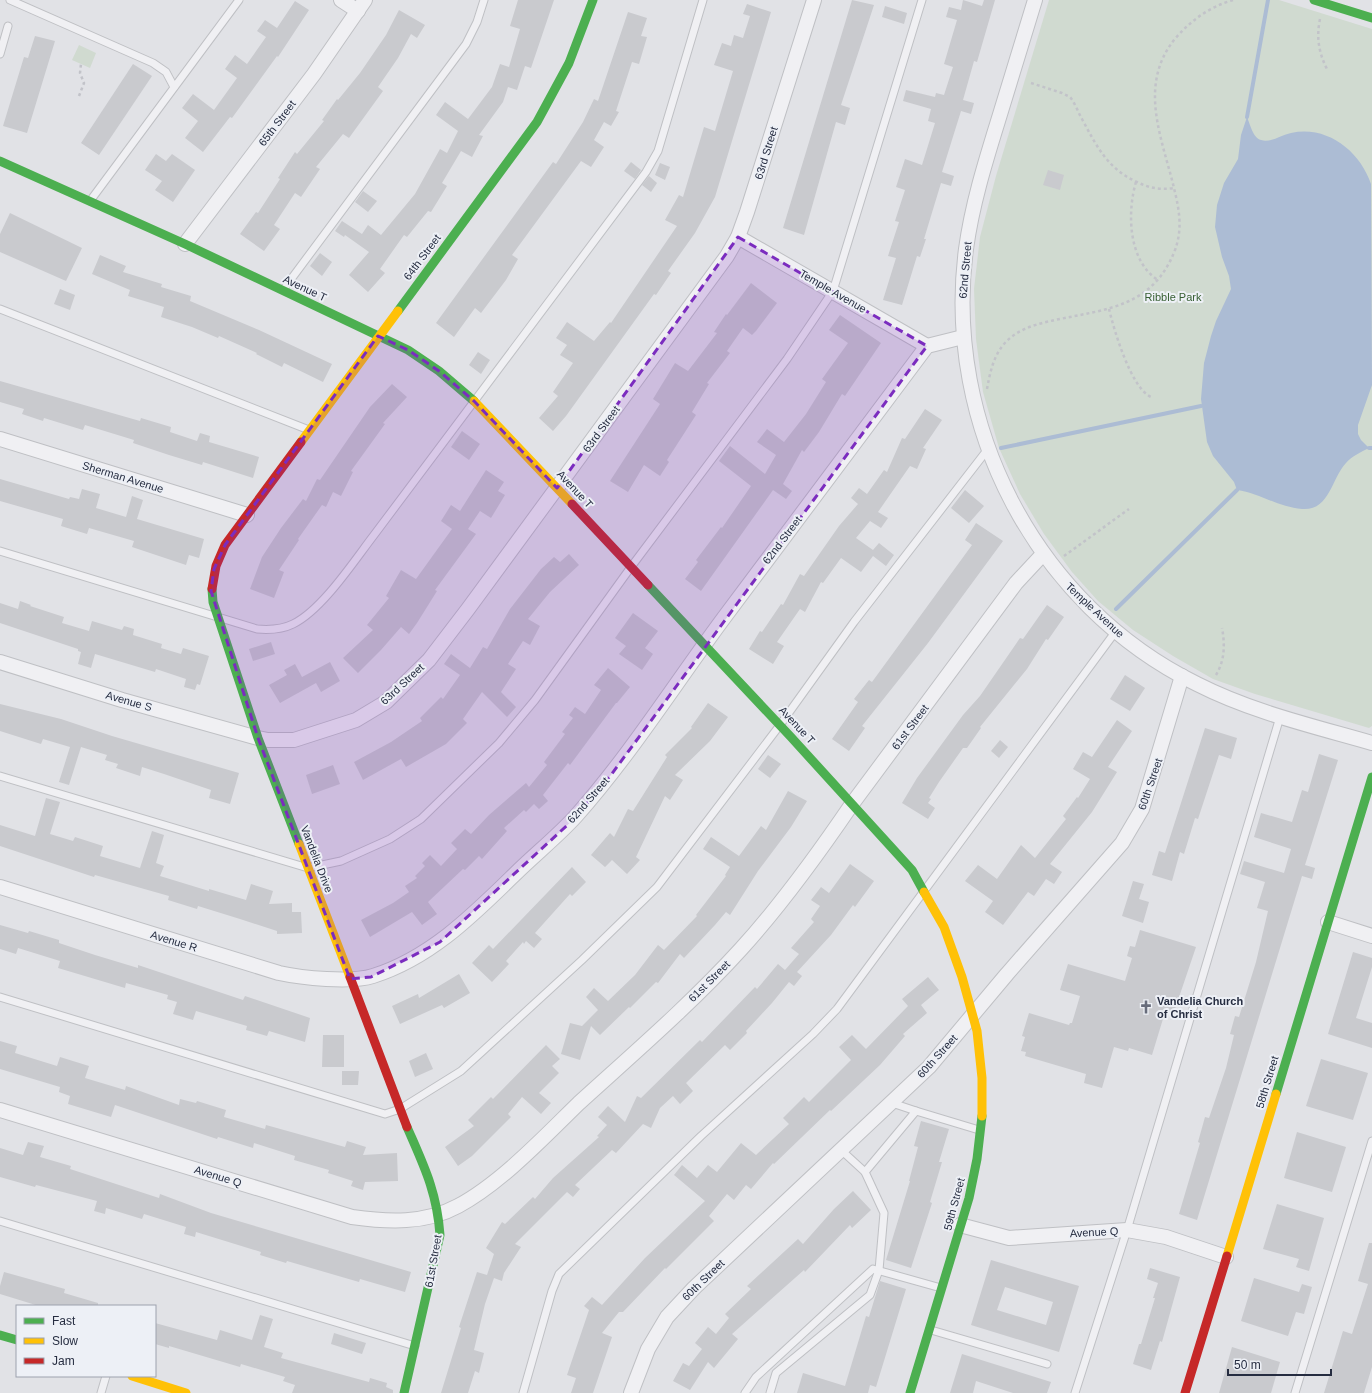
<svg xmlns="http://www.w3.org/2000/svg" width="1372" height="1393" font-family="Arial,sans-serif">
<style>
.green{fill:#d0dad0}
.water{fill:#acbcd4}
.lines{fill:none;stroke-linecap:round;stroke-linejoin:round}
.stream{stroke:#acbcd4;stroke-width:4}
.building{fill:#c9cace;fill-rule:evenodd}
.lane-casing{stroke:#bfc0c4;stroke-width:9}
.street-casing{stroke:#bfc0c4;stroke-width:16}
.path{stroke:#c2c3c9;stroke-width:2.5;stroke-dasharray:3 3;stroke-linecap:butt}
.lane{stroke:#f0f0f3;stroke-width:7}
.street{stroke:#f0f0f3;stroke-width:14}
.fast{stroke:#4caf50;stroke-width:9}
.slow{stroke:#ffc107;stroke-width:9}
.jam{stroke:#c62828;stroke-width:9}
.marked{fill:#7b2cbf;fill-opacity:0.2;stroke:#7b2cbf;stroke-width:3;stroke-dasharray:8 5;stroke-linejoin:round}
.labels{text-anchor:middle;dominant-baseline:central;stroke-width:4;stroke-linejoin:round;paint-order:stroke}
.street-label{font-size:11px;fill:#262d41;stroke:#edf0f6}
.park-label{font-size:11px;fill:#365e32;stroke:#edf0f6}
.poi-label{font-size:11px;font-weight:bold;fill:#262d41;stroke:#edf0f6;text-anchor:start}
</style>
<rect width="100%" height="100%" fill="#e1e2e6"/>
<g class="green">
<path d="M1049 0H1279L1372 29V726L1369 728 1255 694 1213 679 1173 656 1133 630 1098 601 1072 572 1044 534 1020 494 999 448 983 392 976 339 974 289 980 237 996 176Z"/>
<path d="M79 45 96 53 90 68 72 60Z"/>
</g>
<path class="water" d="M1247 117C1250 124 1253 138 1261 140 1271 143 1281 135 1291 133 1327 125 1360 151 1371 184L1372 385 1358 425V434L1361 440 1369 448C1361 452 1352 456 1346 463 1331 479 1330 511 1302 509 1278 507 1259 493 1237 490L1234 482 1213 456 1207 442 1201 399 1204 363 1211 336 1216 321 1231 289 1229 276 1222 257 1215 227 1217 205 1224 183 1238 159 1241 135Z"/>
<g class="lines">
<g class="stream">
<path d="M1247 117 1268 0"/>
<path d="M1001 448 1201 406"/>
<path d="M1369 448H1372"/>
<path d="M1116 609 1237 490"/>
</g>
</g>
<g class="building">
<path d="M518 0H554L531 68 525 66 517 90 508 87 503 102 479 135 483 136 472 157 461 151 442 183 447 186 431 212 428 211 407 237 404 235 380 269 385 273 368 292 349 275 369 252 345 235 344 237 335 231 342 221 362 234 368 225 381 235 415 194 440 149 447 153 458 131 436 115 445 102 468 119 492 87 500 64 509 67 520 29 510 26Z"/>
<path d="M852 0 874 5 841 105 850 108 845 125 836 122 804 235 783 228Z"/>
<path d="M963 0 982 6 984 0H995L977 62 974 61 963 100 974 103 971 114 961 111 942 172 954 176 951 186 941 183 924 239H926L920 257 917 256 902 305 883 300 896 258 888 256 899 222 895 221 905 190 896 187 905 159 922 165 935 123 928 121 931 109 903 101 906 90 935 97 936 93 944 95 953 67 944 64 957 20 946 17 949 7 961 10Z"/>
<path d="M295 1 309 10 278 57 277 56 232 118 230 117 203 152 185 138 198 121 182 108 193 94 214 110 237 78 225 69 235 55 247 64 266 37 257 31 265 20 277 28Z"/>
<path d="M747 4 771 12 715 197 695 233 668 271 671 273 656 295 654 294 566 416 553 431 539 418 558 396 553 392 573 363 560 355 567 345 556 338 567 322 594 341 610 322 611 323 677 226 665 220 679 195 683 197 704 127 715 131 733 71 714 65 722 43 731 46 734 35 743 38 750 16 743 14Z"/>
<path d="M885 6 907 13 904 24 882 17Z"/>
<path d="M399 10 425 25 417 38 411 34 398 58 378 87 383 91 349 138 343 134 316 167 320 169 301 197 295 193 274 225 280 229 264 251 240 234 256 212 258 213 280 179 278 178 295 152 297 154 324 121 322 120 337 99 338 100 360 73 386 35Z"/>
<path d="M628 12 647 18 641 36 647 37 639 64 632 62 616 111 619 112 611 126 604 122 594 140 604 147 591 167 581 161 512 255 518 259 506 280 481 313 475 308 454 337 436 323 553 162 556 164 583 122 594 99 598 101Z"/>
<path d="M35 36 55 41 27 133 3 126 24 57 28 58Z"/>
<path d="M133 64 152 76 99 155 81 143Z"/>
<path d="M156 154 166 161 172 154 195 170 173 202 155 190 162 181 145 170Z"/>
<path d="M631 162 641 170 635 179 624 171Z"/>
<path d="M660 163 670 167 665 180 655 175Z"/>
<path d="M1048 170 1064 175 1060 190 1043 185Z"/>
<path d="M649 176 657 183 651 192 642 185Z"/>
<path d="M363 191 377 201 368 212 355 202Z"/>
<path d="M10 213 82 248 66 281 0 252V234Z"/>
<path d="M320 253 332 262 322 276 310 266Z"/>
<path d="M100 255 126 266 123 272 162 284 161 287 191 296 190 301 259 330 332 364 323 382 284 363 282 367 256 354 257 353 219 336 218 338 192 327 161 317 164 307 128 296 130 290 92 274Z"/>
<path d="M751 283 777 303 756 331 752 335 743 328 727 351 730 353 707 383 709 384 692 412 696 415 667 460 669 462 660 476 644 465 628 492 610 481 660 404 653 399 675 363 688 371 717 333 714 332 726 314 727 315Z"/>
<path d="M60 289 75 295 70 310 54 304Z"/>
<path d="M840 315 881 343 845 396 842 394 819 432 804 452 802 450 783 484 792 491 786 499 773 490 701 591 685 579 698 562 696 560 721 527 722 528 751 486 719 461 730 446 765 474 776 455 757 442 767 429 784 442 806 414 826 382 822 379 848 343 829 330Z"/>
<path d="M478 352 490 360 481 374 469 365Z"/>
<path d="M0 381 140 421 141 418 171 427 170 432 197 441 200 433 210 436 209 442 259 457 253 478 203 462 202 465 169 455 133 443 134 440 85 425 83 430 44 418 43 421 22 414 24 409 0 402Z"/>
<path d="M392 384 407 397 383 423 385 424 351 471 353 472 341 496 333 492 326 507 322 505 298 539 299 540 279 570 284 572 274 598 250 589 262 557 281 528 303 499 306 501 317 479 320 480 370 407Z"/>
<path d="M925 409 942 420 923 448 926 449 917 469 910 466 878 512 888 518 881 528 870 521 856 538 873 550 879 543 894 555 886 566 873 556 861 572 841 558 823 583 821 582 805 612 800 609 777 642 784 646 773 664 749 649 760 631 762 632 781 604 783 605 800 574 804 576 839 526 858 504 851 498 859 488 867 494 884 470 887 472 902 438 905 439Z"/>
<path d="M462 431 480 444 469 460 451 447Z"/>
<path d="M486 470 504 482 498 491 505 495 491 518 480 511 468 529 476 534 435 590 437 591 417 623 409 634 401 627 381 650 358 673 343 658 373 630 367 625 389 598 386 596 401 570 416 579 452 529 441 521 451 505 460 511Z"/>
<path d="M0 479 69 499 70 497 79 499 82 489 100 494 96 508 126 517 132 496 143 500 137 519 204 539 199 558 189 555 186 565 132 547 134 541 89 528 87 534 61 526 63 519 0 501Z"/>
<path d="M965 490 984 506 969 523 951 508Z"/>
<path d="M976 523 1003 541 928 643 862 726 865 728 849 751 832 739 858 702 854 699 869 680 872 682 972 545 965 540Z"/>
<path d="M569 554 579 565 550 592 528 619 540 626 530 645 523 641 508 664 516 669 501 692 516 707 507 717 482 692 463 719 467 723 446 744 406 767 401 759 363 780 354 762 391 742 422 721 420 718 441 697 443 699 460 675 444 664 451 654 470 668 483 647 487 649 510 609 541 569 554 557 560 562Z"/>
<path d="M20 601 31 605 30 606 64 617 62 623 89 631 92 621 122 630 124 626 134 629 133 635 162 644 161 648 181 654 183 648 209 656 200 685 197 684 195 690 184 687 186 679 156 669 155 672 95 654 91 668 78 664 81 652 78 651V649L0 623V603L18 609Z"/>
<path d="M1047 605 1064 617 1048 640 1046 639 1027 669 980 727 981 728 967 748H963L939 782 929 798 931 799 928 803 935 808 928 819 902 803 917 778 963 715 980 696 1020 638 1023 639Z"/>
<path d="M633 613 658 631 645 648 653 654 642 670 619 654 626 646 615 638Z"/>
<path d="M271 642 275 654 253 661 249 649Z"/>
<path d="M330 662 340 681 321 692 316 683 280 703 269 685 287 675 284 670 295 664 302 677Z"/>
<path d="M608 668 630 687 617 703H616L570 765 568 763 543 795 548 801 539 809 534 804 526 812 524 810 504 828 507 831 482 859 479 856 465 870 463 869 428 902 437 914 422 925 412 912 370 937 361 920 393 903 409 892 405 886 417 878 415 876 425 866 422 863 430 855 441 866 457 849 451 843 465 829 471 834 489 815 526 783 529 787 547 765 544 762 565 734 562 732 573 718 569 715 575 707 585 714 601 690 594 685Z"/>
<path d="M1125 675 1145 688 1130 711 1110 699Z"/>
<path d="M708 703 728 717 710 741 675 775 683 780 670 800 665 796 636 857 640 860 627 874 612 860 605 867 591 855 610 833 614 837 628 809 633 811 667 757 665 755 692 728 691 727Z"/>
<path d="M0 704 61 719 112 736 239 773 230 804 209 798 211 790 164 774 142 767 140 776 116 768 118 764 105 760 107 755 81 747 69 785 59 782 70 747 43 739 41 744 0 731Z"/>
<path d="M1117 720 1132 731 1108 767 1117 772 1092 812 1050 864 1062 872 1054 884 1046 879 1034 896 1028 892 1003 925 985 912 993 901 965 881 978 865 997 879 1021 845 1035 858 1066 819 1063 816 1077 797 1078 798 1090 779 1073 769 1083 752 1092 757Z"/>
<path d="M1205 728 1237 738 1231 759 1219 755 1198 819 1195 818 1184 854 1180 852 1172 881 1152 875 1159 851 1165 853Z"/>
<path d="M1000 740 1008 747 999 758 991 751Z"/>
<path d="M1319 754 1338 760 1305 865 1315 868 1312 879 1302 876 1197 1220 1179 1214 1200 1143 1198 1142 1205 1117 1209 1118 1226 1068 1234 1035 1230 1034 1235 1016 1239 1017 1256 962 1268 911 1257 908 1265 882 1240 874 1244 861 1284 873 1291 849 1254 837 1261 813 1292 822 1302 790 1308 792Z"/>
<path d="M768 755 781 764 770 778 758 769Z"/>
<path d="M333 765 340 784 312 794 306 775Z"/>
<path d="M788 791 807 801 791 827 758 871 730 915 726 912 715 925 684 958 680 954 658 983 656 982 630 1008 629 1007 600 1035 591 1026 580 1060 561 1054 570 1023 582 1026 598 1010 586 997 594 988 608 1001 635 975 658 945 664 950 697 916 696 915 726 876 725 875 730 867 703 849 711 837 739 856 761 826 766 830Z"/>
<path d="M46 798 60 802 50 834 73 841 75 837 103 846 100 856 140 868 152 831 164 835 156 863 164 866 160 876 209 891V889L246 900 251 884 273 891 269 904 292 903V912H301L302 933 277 934V931L240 919 198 906 197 909 168 900 169 896 95 875 94 877 0 846V825L35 836Z"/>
<path d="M850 864 874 881 855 907 853 905 831 935 797 972 802 976 794 986 789 982 772 1003 746 1031 747 1033 730 1050 725 1045 686 1083 693 1091 680 1104 673 1096 660 1108 651 1128 643 1124 616 1153 612 1150 575 1185 580 1189 573 1197 567 1192 515 1244 521 1247 504 1273 502 1281 494 1278 485 1304 474 1350 484 1353 479 1373 475 1371 468 1393H441L461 1328 459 1327 477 1272 487 1275 494 1254 486 1248 502 1222 505 1224 533 1197 535 1199 553 1178 599 1137 597 1136 607 1125 598 1117 608 1106 625 1122 637 1096 641 1098 700 1040 702 1042 755 987 757 989 778 964 785 970 799 954 791 948 814 922 811 919 820 906 811 900 821 887 829 893Z"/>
<path d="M572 867 586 882 572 896 570 894 535 933 542 939 534 948 526 941 524 944 523 942 506 961 509 964 492 982 472 963 489 945 493 949Z"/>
<path d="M1133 881 1144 884 1139 899 1149 902 1143 923 1122 916Z"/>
<path d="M0 925 28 933 29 931 59 940V943L95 955 138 968V965L243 1000 245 996 310 1018 305 1042 269 1031 267 1036 246 1030 247 1026 196 1011 193 1020 173 1014 177 1002 167 999 168 995 126 983 125 988 58 968 60 961 18 948 16 954 0 949Z"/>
<path d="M1140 930 1196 947 1174 1012 1166 1009 1152 1055 1129 1048 1128 1051 1114 1047 1102 1088 1084 1083 1086 1074 1025 1056 1026 1052 1021 1051 1025 1037 1022 1036 1029 1013 1069 1025 1070 1023H1072L1080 996 1060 990 1068 964 1125 981 1132 958 1127 956 1130 946 1135 947Z"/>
<path d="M1353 952 1372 958V967L1356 1018 1372 1023V1048L1328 1034Z"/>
<path d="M459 974 470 993 444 1008 442 1005 400 1024 392 1006 418 994 419 998Z"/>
<path d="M928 977 939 990 921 1005 927 1013 903 1034 905 1036 880 1065 831 1111 830 1110 774 1164 773 1163 751 1189 746 1185 734 1200 727 1194 709 1216 714 1221 666 1269 665 1268 623 1312H619L602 1333 612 1337 593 1393H571L576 1378 567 1375 589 1310 584 1306 592 1297 602 1305 645 1258 705 1201 674 1175 682 1165 697 1178 708 1165 717 1172 741 1143 756 1155 789 1124 783 1118 804 1097 809 1102 851 1060 839 1047 852 1035 866 1049 908 1006 902 999Z"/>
<path d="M323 1035H344V1067H322Z"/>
<path d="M0 1041 17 1046 15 1053 57 1066 60 1057 89 1066 85 1078 125 1090 126 1086 179 1105 180 1099 196 1103 197 1101 226 1110 224 1117 265 1129 266 1125 345 1147 347 1141 366 1147 363 1155 397 1153 398 1181 365 1182 363 1190 351 1186 353 1181 328 1173 329 1170 294 1160 295 1156 254 1143 253 1148 218 1137 217 1139 115 1105 111 1117 68 1104 70 1096 59 1092 60 1087 0 1069Z"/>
<path d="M546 1045 560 1059 552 1066 559 1073 539 1093 551 1103 541 1114 522 1097 508 1114 511 1117 472 1156 458 1166 445 1147 474 1126 468 1120 491 1097 493 1099Z"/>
<path d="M426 1053 433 1069 415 1077 409 1061Z"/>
<path d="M1321 1059 1368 1073 1353 1120 1306 1106Z"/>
<path d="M342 1071H359L358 1085H342Z"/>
<path d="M921 1121 949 1129 939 1162H942L930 1202 932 1203 911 1268 886 1260 910 1181H909L918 1147 914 1146Z"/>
<path d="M1297 1132 1346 1147 1332 1192 1284 1178Z"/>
<path d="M28 1142 44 1146 40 1157 71 1166 70 1169 159 1198 160 1194 211 1213 411 1272 405 1292 360 1279 359 1282 287 1261 286 1263 260 1255 261 1252 196 1232 195 1237 184 1234 186 1227 144 1214 142 1219 106 1208 105 1214 94 1211 97 1201 36 1185 35 1187 0 1177V1148L23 1155Z"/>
<path d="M853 1191 871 1210 852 1228 850 1225 805 1272 804 1270 732 1334 738 1339 714 1368 708 1362 690 1390 673 1381 683 1363 689 1366 702 1349 695 1343 708 1327 716 1334 729 1318 725 1314 751 1289 747 1286 798 1239 803 1244 834 1209Z"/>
<path d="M1277 1204 1324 1218 1309 1271 1296 1267 1299 1259 1263 1249Z"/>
<path d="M1369 1243H1372V1367L1364 1393H1324L1343 1331 1352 1334 1368 1284 1358 1281Z"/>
<path d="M991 1260 1079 1286 1059 1352 971 1325ZM1005 1287 1053 1302 1046 1325 997 1310Z"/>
<path d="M1150 1268 1180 1277 1162 1342 1160 1341 1151 1370 1133 1364 1139 1344H1141L1155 1298H1153L1158 1283 1147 1279Z"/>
<path d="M4 1272 65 1289 64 1293 98 1303V1306H39L0 1294V1286Z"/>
<path d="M1254 1278 1299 1292 1302 1284 1312 1287 1304 1314 1296 1312 1288 1336 1241 1321Z"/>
<path d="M880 1281 906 1289 876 1387 870 1385 868 1393H797L803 1373 845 1386 866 1316 869 1317Z"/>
<path d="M260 1315 273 1319 264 1347 283 1353 281 1358 369 1382 370 1378 387 1383 386 1387 393 1390V1393H292L295 1385 283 1381 285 1377 241 1364 240 1367 169 1346V1348L155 1344V1323L217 1340 220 1330 252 1340Z"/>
<path d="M334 1333 366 1343 362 1354 331 1344Z"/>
<path d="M1232 1347 1280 1362 1271 1393H1219Z"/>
<path d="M962 1354 1051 1382 1047 1393H1013L976 1381 973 1393H950Z"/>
</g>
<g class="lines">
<g class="lane-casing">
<g id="lane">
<path d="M10 0 153 63 166 72 174 87"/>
<path d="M0 54 8 26"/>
<path d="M90 201 239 0"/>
<path d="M283 290 466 44 477 22 484 0"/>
<path d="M0 309 309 430"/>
<path d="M0 551 257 629C269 630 281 630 293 624 322 610 354 561 374 535L646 172 658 151 703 0"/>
<path d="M0 776 308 868 341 861 390 839 421 819 499 743 535 700 631 567 787 359 833 291 922 0"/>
<path d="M0 997 385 1114 400 1109 461 1071 582 960 657 887 780 725 854 622 988 449"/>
<path d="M916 1111 979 1130"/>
<path d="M841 1150 865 1172"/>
<path d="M0 1221 415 1346"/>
<path d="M931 1330 1047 1364"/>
<path d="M101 1393 106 1376"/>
<path d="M523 1393 552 1291 559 1274 701 1136 813 1034 837 1009 1116 631"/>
<path d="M745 1393 756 1377 873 1269 941 1288"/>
<path d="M770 1393 776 1373 870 1295 879 1270 884 1213 865 1172 916 1111 892 1103"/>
<path d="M1075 1393 1127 1230 1280 717"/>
<path d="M1295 1393 1372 1141"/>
</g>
</g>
<g class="street-casing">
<g id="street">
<path d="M341 0 358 11"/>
<path d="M1035 0C1023 40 1010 81 998 121 985 163 972 205 966 249 943 425 1036 605 1197 684 1252 712 1313 726 1372 743"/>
<path d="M738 237 927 346"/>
<path d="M185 244 314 74 365 0"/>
<path d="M0 439 247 515"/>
<path d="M0 662 122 700 258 738 268 740H294L356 720 386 702 429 660 468 609 727 256 738 237 747 212 814 0"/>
<path d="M0 887 279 973C302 978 351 983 373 976 430 958 472 916 514 875 534 855 557 837 576 816 631 754 676 682 726 615 793 525 860 435 927 346L963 337"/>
<path d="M1328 922 1372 936"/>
<path d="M0 1110 352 1217C388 1222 425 1224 458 1206 501 1183 544 1137 579 1103 634 1053 691 1004 741 949 782 904 818 854 852 804L1016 583 1043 554"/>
<path d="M960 1225 1009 1238 1127 1230 1166 1237 1226 1257"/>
<path d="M631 1393 648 1349 667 1317 694 1288 929 1067 1007 974 1122 843 1142 809 1182 676"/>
</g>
</g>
<g class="path">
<path d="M1320 19C1316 38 1319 54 1328 71"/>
<path d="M1031 83 1062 93 1070 97C1075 103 1078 112 1082 119 1096 145 1107 168 1135 181 1148 188 1160 190 1174 188"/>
<path d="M79 96 84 83 80 73 81 64"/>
<path d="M1136 182C1127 212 1128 261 1158 280"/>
<path d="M1109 309C1114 330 1131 388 1151 397"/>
<path d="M987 389C990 373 993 357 1004 344 1017 329 1036 324 1055 320 1107 309 1153 307 1175 250 1183 228 1179 209 1174 188 1162 138 1138 86 1174 40 1190 21 1209 7 1233 0"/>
<path d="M1064 556 1129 509"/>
<path d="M1216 675C1225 660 1225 644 1222 628"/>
</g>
<use href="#lane" class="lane"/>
<use href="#street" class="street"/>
<g class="fast">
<path d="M1314 0 1372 18"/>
<path d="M0 161 185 244 408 350 439 371 474 401"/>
<path d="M398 311 537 122 569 63 593 0"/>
<path d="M648 585 790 736 912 870 924 892"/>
<path d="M212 589 213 602 258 738 299 844"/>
<path d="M1276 1094 1372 777"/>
<path d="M0 1335 17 1340"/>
<path d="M404 1393 440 1235C437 1192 424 1166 407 1127"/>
<path d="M910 1393 969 1198 977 1159 982 1116"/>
</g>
<g class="slow">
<path d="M474 401 572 504"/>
<path d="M301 442 398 311"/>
<path d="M299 844 350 977"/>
<path d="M924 892 944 927 962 977 977 1031 982 1078V1116"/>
<path d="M1227 1256 1276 1094"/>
<path d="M132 1376 186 1393"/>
</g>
<g class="jam">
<path d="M572 504 648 585"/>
<path d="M212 589 216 566 225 545 301 442"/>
<path d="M350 977 407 1127"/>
<path d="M1185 1393 1227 1256"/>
</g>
</g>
<path class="marked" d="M738 237 927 346 611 775 574 819 440 942 371 977 350 979 258 738 211 591 214 569 225 545 378 336 408 350 439 371 474 401 557 488Z"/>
<defs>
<g id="church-bare" transform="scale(1.08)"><path d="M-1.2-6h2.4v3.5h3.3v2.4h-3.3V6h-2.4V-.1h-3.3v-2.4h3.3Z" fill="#676c7b" stroke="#edf0f6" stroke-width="2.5" paint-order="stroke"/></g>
</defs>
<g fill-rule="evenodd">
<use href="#church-bare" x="1146" y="1007"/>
</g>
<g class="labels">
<g class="street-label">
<text transform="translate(277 123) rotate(-53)">65th Street</text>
<text transform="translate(766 153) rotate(-73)">63rd Street</text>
<text transform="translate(422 257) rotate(-53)">64th Street</text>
<text transform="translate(965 270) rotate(-85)">62nd Street</text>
<text transform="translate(305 288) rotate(25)">Avenue T</text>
<text transform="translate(833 291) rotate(30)">Temple Avenue</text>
<text transform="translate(601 429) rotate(-54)">63rd Street</text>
<text transform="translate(123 477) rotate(17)">Sherman Avenue</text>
<text transform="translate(575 489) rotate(47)">Avenue T</text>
<text transform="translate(782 540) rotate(-53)">62nd Street</text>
<text transform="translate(1095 610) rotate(43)">Temple Avenue</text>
<text transform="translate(402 684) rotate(-43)">63rd Street</text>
<text transform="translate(129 701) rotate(16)">Avenue S</text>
<text transform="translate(797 725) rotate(47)">Avenue T</text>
<text transform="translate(910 727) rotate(-53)">61st Street</text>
<text transform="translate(1150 784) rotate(-71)">60th Street</text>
<text transform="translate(588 800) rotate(-49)">62nd Street</text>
<text transform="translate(317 859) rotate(69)">Vandelia Drive</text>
<text transform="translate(174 941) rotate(17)">Avenue R</text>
<text transform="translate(709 981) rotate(-45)">61st Street</text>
<text transform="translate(937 1056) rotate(-48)">60th Street</text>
<text transform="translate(1267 1082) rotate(-73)">58th Street</text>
<text transform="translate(218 1176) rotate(17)">Avenue Q</text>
<text transform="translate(954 1204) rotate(-75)">59th Street</text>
<text transform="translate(1094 1232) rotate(-3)">Avenue Q</text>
<text transform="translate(433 1261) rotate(-80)">61st Street</text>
<text transform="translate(703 1280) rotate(-44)">60th Street</text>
</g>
<g class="park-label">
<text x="1173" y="297">Ribble Park</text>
</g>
<g class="poi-label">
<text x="1157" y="1001">Vandelia Church<tspan x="1157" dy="13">of Christ</tspan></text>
</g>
</g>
<rect x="16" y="1305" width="140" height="72" fill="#edf0f6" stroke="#9da2ae"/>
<rect x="24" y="1318" width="20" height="6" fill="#4caf50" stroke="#9da2ae"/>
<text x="52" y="1325" font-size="12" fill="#262d41">Fast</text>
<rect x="24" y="1338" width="20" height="6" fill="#ffc107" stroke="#9da2ae"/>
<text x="52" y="1345" font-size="12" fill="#262d41">Slow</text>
<rect x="24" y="1358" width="20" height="6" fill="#c62828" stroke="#9da2ae"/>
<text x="52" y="1365" font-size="12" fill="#262d41">Jam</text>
<path d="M1228 1369v6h103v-6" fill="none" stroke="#262d41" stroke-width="2"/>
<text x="1234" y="1369" font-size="12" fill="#262d41" stroke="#edf0f6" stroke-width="3" paint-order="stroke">50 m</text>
</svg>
